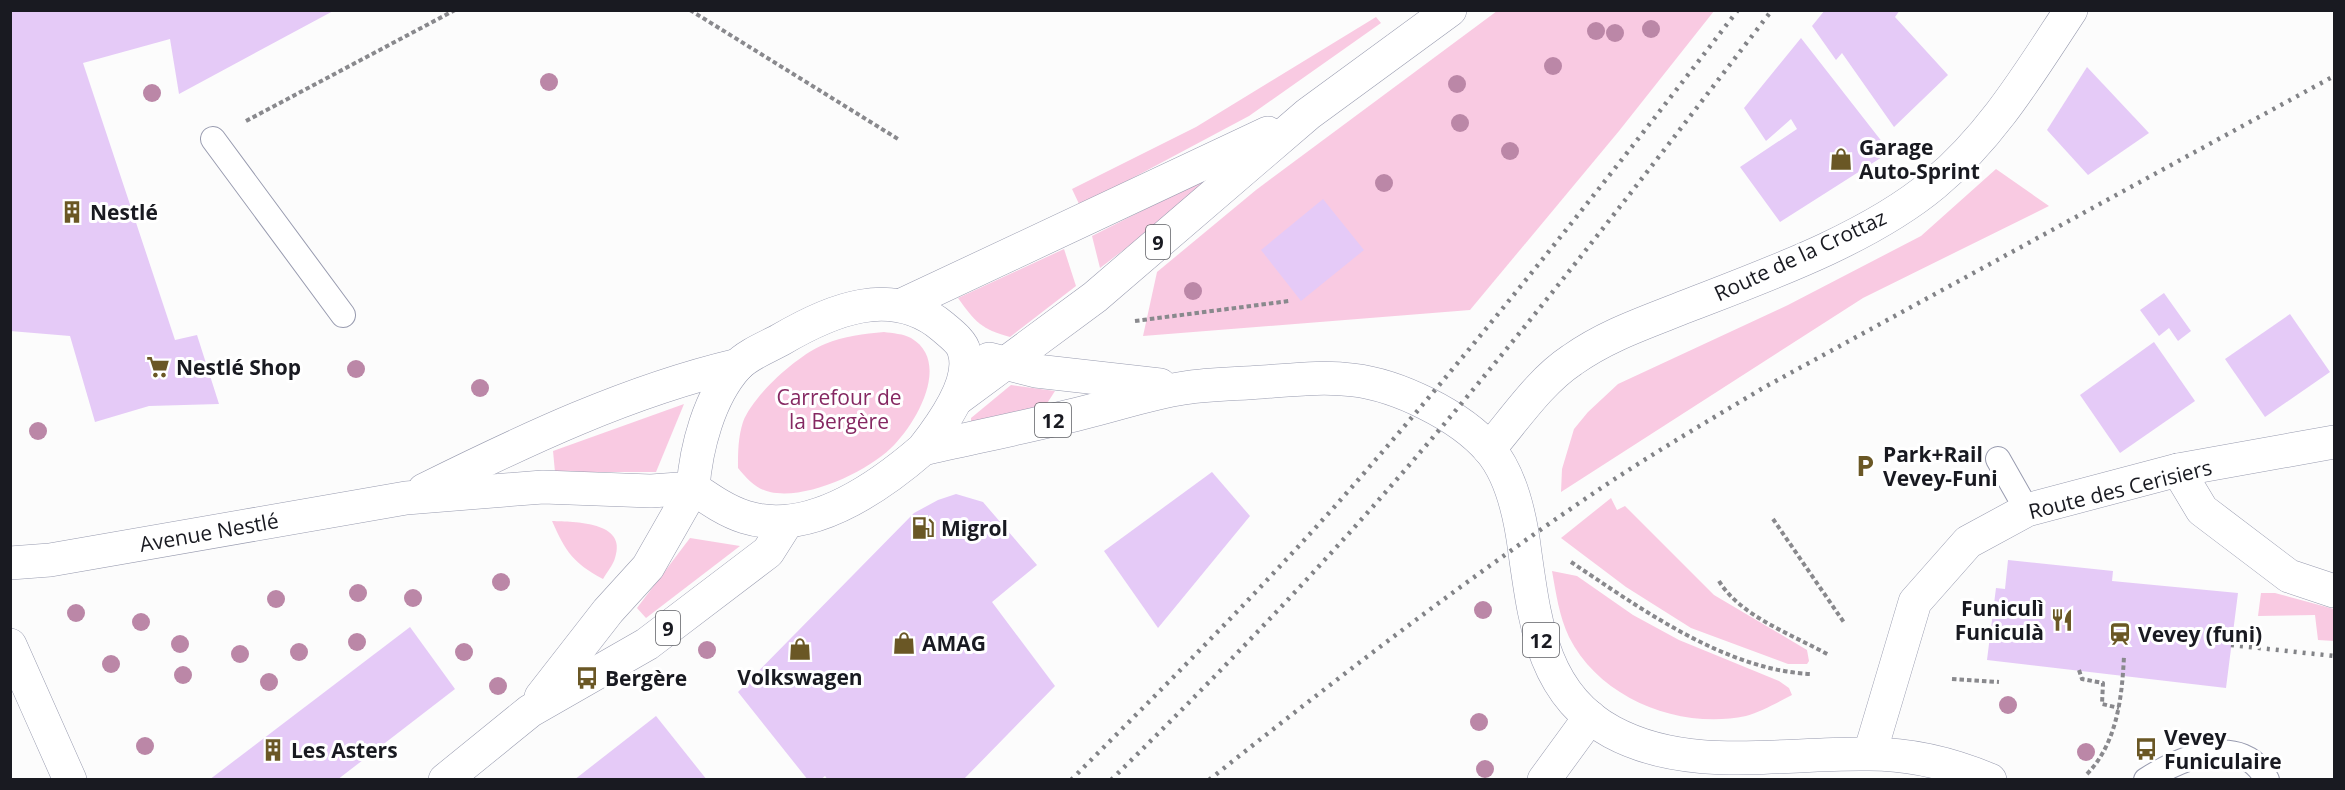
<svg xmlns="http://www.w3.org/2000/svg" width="2345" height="790" font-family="'Open Sans',sans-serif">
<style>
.green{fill:#f9cae2}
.building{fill:#e5caf7}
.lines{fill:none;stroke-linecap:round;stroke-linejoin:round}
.service-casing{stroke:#989baf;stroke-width:26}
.minor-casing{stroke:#989baf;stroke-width:34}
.tertiary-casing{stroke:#989baf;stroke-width:34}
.primary-casing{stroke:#989baf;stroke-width:34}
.path{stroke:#89898d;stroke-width:4;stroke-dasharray:4.5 3;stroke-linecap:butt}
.service{stroke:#fff;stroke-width:24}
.minor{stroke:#fff;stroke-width:33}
.tertiary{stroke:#fff;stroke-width:33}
.primary{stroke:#fff;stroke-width:33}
.rail{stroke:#828387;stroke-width:4.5;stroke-dasharray:3 6;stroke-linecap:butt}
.tree{fill:#bb87a7}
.labels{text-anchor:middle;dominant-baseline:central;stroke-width:6;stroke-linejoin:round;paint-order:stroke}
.shield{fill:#fff;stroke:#5e5f64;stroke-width:1.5}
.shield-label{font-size:20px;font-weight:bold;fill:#191a21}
.poi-label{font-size:21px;font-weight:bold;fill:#191a21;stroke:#fff;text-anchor:start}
.street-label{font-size:21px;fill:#191a21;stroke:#fff}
.park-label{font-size:21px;fill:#852862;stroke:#fff}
</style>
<rect width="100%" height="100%" fill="#fcfcfc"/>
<g class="green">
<path d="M1497 11H1714L1619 131 1470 310 1143 336 1157 272 1256 190Z"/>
<path d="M1376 17 1381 23 1249 116 1080 206 1072 189 1196 127Z"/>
<path d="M1996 169 2049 206 1863 298 1561 492 1562 469 1574 429 1588 412 1618 384 1788 305 1921 236Z"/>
<path d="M1203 180 1206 187 1100 268 1092 236Z"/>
<path d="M1064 249 1076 286 1010 337C981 329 975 322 958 298Z"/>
<path d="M884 332C892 333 904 334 911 338 952 362 916 424 891 448 865 473 806 500 770 492 756 489 747 479 738 468 738 453 738 437 743 422 753 395 799 354 825 344 844 336 864 334 884 332Z"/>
<path d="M1011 385 1055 391 1046 405 971 422V418Z"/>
<path d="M684 404 656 472H555L553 451Z"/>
<path d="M1611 498 1617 510 1625 506 1714 595 1807 650 1809 661 1807 664H1788L1691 628 1626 587 1561 538Z"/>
<path d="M552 521C574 522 628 521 615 558 613 565 607 572 603 579 572 562 566 552 552 521Z"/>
<path d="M690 538 740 546 646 618 637 608Z"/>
<path d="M1552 571 1577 576 1633 615 1679 640 1779 681 1789 688 1792 695C1778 702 1761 712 1746 716 1680 730 1600 699 1569 637 1559 616 1556 593 1552 571Z"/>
<path d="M2261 593H2275L2334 609V641L2318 640 2315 615 2258 616Z"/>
</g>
<g class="building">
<path d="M10 10H335L179 94 170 39 83 63 175 340 197 335 219 404 149 406 95 422 70 336 10 331Z"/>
<path d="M1825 10H1900L1895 17 1948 75 1894 127 1842 53 1836 60 1812 26Z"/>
<path d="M1801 38 1890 152 1780 222 1740 167 1797 129 1791 119 1766 141 1744 108Z"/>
<path d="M2087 67 2149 133 2088 175 2047 130Z"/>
<path d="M1323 199 1364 250 1301 301 1261 250Z"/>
<path d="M2164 293 2191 331 2178 341 2169 328 2159 336 2140 310Z"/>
<path d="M2290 314 2330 372 2265 417 2225 359Z"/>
<path d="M2154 342 2195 401 2120 453 2080 395Z"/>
<path d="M1212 472 1250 516 1158 628 1104 551Z"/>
<path d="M956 494 983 502 1037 565 992 602 1055 686 963 780H828L825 776 820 780H808L738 692 914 513 938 500Z"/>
<path d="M2008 560 2113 571 2112 581 2238 593 2226 688 1987 660 1996 588 2005 589Z"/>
<path d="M410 627 455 689 337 780H209Z"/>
<path d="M656 716 707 780H574Z"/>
</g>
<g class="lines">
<g class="service-casing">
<g id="service">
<path d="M213 139 343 315"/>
<path d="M1998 459 2027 510"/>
<path d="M2146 780C2180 758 2243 731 2267 780"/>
</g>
</g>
<g class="minor-casing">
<g id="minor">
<path d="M1489 449C1515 419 1539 382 1572 360 1607 335 1647 322 1687 306 1767 275 1868 239 1934 184 1992 136 2030 72 2071 10"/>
<path d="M2178 470 2202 510 2289 576 2334 591"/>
<path d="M10 645 70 780"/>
<path d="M1870 753 1915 602 1968 542 2027 510 2178 470 2334 442"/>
</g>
</g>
<g class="tertiary-casing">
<g id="tertiary">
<path d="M424 490C525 440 628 391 738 365"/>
<path d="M10 563 50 560 406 498 543 487 651 491 693 488"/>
<path d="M1544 780 1590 717"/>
</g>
</g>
<g class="primary-casing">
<g id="primary">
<path d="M902 305 1268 133"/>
<path d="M989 359 1036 371 1160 385"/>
<path d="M957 399 1095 297 1308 114 1450 10"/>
<path d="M923 449C941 426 974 382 964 351 962 342 950 333 943 327 892 284 831 310 780 340 767 347 747 355 737 366 709 397 696 448 693 488 709 499 726 511 745 517 808 537 878 488 923 449 976 437 1030 426 1082 413 1116 405 1150 393 1184 388 1209 384 1236 384 1262 382 1292 380 1322 376 1353 380 1397 385 1460 415 1490 450 1512 476 1521 520 1525 553 1535 623 1543 695 1612 732 1690 774 1785 752 1869 754 1910 754 1952 764 1990 780"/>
<path d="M541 697 608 611 648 567 693 488"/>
<path d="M445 780 530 711 647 644 768 552 787 522"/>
</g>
</g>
<g class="path">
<path d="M690 10 898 139"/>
<path d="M246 121 455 10"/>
<path d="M1135 321 1289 301"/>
<path d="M1773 519 1845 624"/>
<path d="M1571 562C1640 608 1726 671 1812 674"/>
<path d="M1719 581C1740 616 1793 635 1829 655"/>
<path d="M2079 670 2082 679 2103 683 2102 704 2119 708"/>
<path d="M1952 679 1999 682"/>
<path d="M2087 774C2117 743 2122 698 2124 656"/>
</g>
<use href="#service" class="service"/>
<use href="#minor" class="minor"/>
<use href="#tertiary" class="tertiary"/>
<use href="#primary" class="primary"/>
<g class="rail">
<path d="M2231 645 2334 656"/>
<path d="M1071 780C1164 687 1257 594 1344 496 1482 339 1611 175 1738 10"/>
<path d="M1111 780C1200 693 1286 604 1369 511 1511 351 1641 180 1772 10"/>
<path d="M1209 780C1332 682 1456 587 1585 499 1643 459 1703 424 1763 388L2334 76"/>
</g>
</g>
<g class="tree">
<circle cx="1651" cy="29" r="9"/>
<circle cx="1596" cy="31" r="9"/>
<circle cx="1615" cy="33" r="9"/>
<circle cx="1553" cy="66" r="9"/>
<circle cx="549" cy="82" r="9"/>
<circle cx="1457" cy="84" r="9"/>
<circle cx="152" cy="93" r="9"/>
<circle cx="1460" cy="123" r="9"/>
<circle cx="1510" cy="151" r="9"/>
<circle cx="1384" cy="183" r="9"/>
<circle cx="1193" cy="291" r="9"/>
<circle cx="356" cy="369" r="9"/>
<circle cx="480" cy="388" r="9"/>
<circle cx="38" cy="431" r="9"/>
<circle cx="501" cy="582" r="9"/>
<circle cx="358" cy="593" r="9"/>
<circle cx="413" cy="598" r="9"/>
<circle cx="276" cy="599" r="9"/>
<circle cx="1483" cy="610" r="9"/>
<circle cx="76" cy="613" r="9"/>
<circle cx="141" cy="622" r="9"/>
<circle cx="357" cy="642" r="9"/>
<circle cx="180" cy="644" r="9"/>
<circle cx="707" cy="650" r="9"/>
<circle cx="299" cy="652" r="9"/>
<circle cx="464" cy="652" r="9"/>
<circle cx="240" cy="654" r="9"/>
<circle cx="111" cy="664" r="9"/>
<circle cx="183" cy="675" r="9"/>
<circle cx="269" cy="682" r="9"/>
<circle cx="498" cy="686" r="9"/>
<circle cx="2008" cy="705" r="9"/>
<circle cx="1479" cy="722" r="9"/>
<circle cx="145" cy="746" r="9"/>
<circle cx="2086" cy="752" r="9"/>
<circle cx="1485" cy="769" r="9"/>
</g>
<defs>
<g id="shop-bare" transform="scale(1.8)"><path d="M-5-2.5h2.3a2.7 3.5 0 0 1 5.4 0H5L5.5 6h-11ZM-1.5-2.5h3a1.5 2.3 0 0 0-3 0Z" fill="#6a5725" stroke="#fff" stroke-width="2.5" paint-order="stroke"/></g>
<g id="building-bare" transform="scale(1.8)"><path d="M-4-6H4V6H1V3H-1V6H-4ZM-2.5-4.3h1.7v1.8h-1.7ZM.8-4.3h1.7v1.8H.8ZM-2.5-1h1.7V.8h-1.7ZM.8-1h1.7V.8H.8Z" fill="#6a5725" stroke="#fff" stroke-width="2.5" paint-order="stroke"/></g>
<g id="supermarket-bare" transform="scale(1.8)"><path d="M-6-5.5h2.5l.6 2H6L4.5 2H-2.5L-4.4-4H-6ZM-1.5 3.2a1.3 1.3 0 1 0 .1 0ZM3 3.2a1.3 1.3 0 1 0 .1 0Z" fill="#6a5725" stroke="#fff" stroke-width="2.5" paint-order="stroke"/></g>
<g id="parking-bare" transform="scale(1.8)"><path d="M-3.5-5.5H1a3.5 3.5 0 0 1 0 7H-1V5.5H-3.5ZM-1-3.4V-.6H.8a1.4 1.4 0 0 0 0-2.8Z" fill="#6a5725" stroke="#fff" stroke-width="2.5" paint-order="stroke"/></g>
<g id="fuel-bare" transform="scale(1.8)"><path d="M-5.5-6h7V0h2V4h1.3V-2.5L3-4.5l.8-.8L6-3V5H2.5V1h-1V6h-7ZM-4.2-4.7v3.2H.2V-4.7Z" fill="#6a5725" stroke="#fff" stroke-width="2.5" paint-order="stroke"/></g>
<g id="restaurant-bare" transform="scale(1.8)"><path d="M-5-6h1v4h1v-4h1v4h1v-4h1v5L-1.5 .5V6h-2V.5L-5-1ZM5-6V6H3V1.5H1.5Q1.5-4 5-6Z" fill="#6a5725" stroke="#fff" stroke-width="2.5" paint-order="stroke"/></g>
<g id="station-bare" transform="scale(1.8)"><path d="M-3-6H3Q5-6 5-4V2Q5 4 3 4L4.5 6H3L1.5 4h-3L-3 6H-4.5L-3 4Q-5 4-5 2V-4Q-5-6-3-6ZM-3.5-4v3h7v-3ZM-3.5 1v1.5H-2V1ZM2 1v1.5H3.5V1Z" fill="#6a5725" stroke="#fff" stroke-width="2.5" paint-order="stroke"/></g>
<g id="bus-bare" transform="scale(1.8)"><path d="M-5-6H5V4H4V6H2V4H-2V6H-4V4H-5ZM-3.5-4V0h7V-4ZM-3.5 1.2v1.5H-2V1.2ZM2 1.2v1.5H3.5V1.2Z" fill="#6a5725" stroke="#fff" stroke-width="2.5" paint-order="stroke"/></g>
</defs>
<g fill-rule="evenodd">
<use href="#shop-bare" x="1841" y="159"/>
<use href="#building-bare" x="72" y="212"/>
<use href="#supermarket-bare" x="158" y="367"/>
<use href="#parking-bare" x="1865" y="466"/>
<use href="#fuel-bare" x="923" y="528"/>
<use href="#restaurant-bare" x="2062" y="620"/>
<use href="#station-bare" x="2120" y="634"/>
<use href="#shop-bare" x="904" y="643"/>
<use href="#shop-bare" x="800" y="649"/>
<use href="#bus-bare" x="587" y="678"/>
<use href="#bus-bare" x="2146" y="749"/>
<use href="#building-bare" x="273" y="750"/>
</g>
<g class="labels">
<g class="shield">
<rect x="1146" y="225" width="24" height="34" rx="4.5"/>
<rect x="1035" y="403" width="36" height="34" rx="4.5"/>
<rect x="656" y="611" width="24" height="34" rx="4.5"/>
<rect x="1523" y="623" width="36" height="34" rx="4.5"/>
</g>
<g class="shield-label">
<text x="1158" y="242">9</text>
<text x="1053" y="420">12</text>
<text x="668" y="628">9</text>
<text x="1541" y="640">12</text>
</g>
<g class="poi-label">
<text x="1859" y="147">Garage<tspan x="1859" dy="24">Auto-Sprint</tspan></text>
<text x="90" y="212">Nestlé</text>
<text x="176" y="367">Nestlé Shop</text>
<text x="1883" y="454">Park+Rail<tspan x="1883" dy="24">Vevey-Funi</tspan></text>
<text x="941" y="528">Migrol</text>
<text x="2044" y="608" text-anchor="end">Funiculì<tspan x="2044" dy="24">Funiculà</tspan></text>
<text x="2138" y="634">Vevey (funi)</text>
<text x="922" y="643">AMAG</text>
<text x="800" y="677" text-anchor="middle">Volkswagen</text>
<text x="605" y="678">Bergère</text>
<text x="2164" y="737">Vevey<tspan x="2164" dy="24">Funiculaire</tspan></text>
<text x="291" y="750">Les Asters</text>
</g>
<g class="street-label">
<text transform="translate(1800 255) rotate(-25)">Route de la Crottaz</text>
<text transform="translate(2120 489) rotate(-14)">Route des Cerisiers</text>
<text transform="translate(209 532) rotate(-10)">Avenue Nestlé</text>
</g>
<g class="park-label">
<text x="839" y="397">Carrefour de<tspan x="839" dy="24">la Bergère</tspan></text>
</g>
</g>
<rect width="2345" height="790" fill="none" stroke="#191a21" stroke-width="24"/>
</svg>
